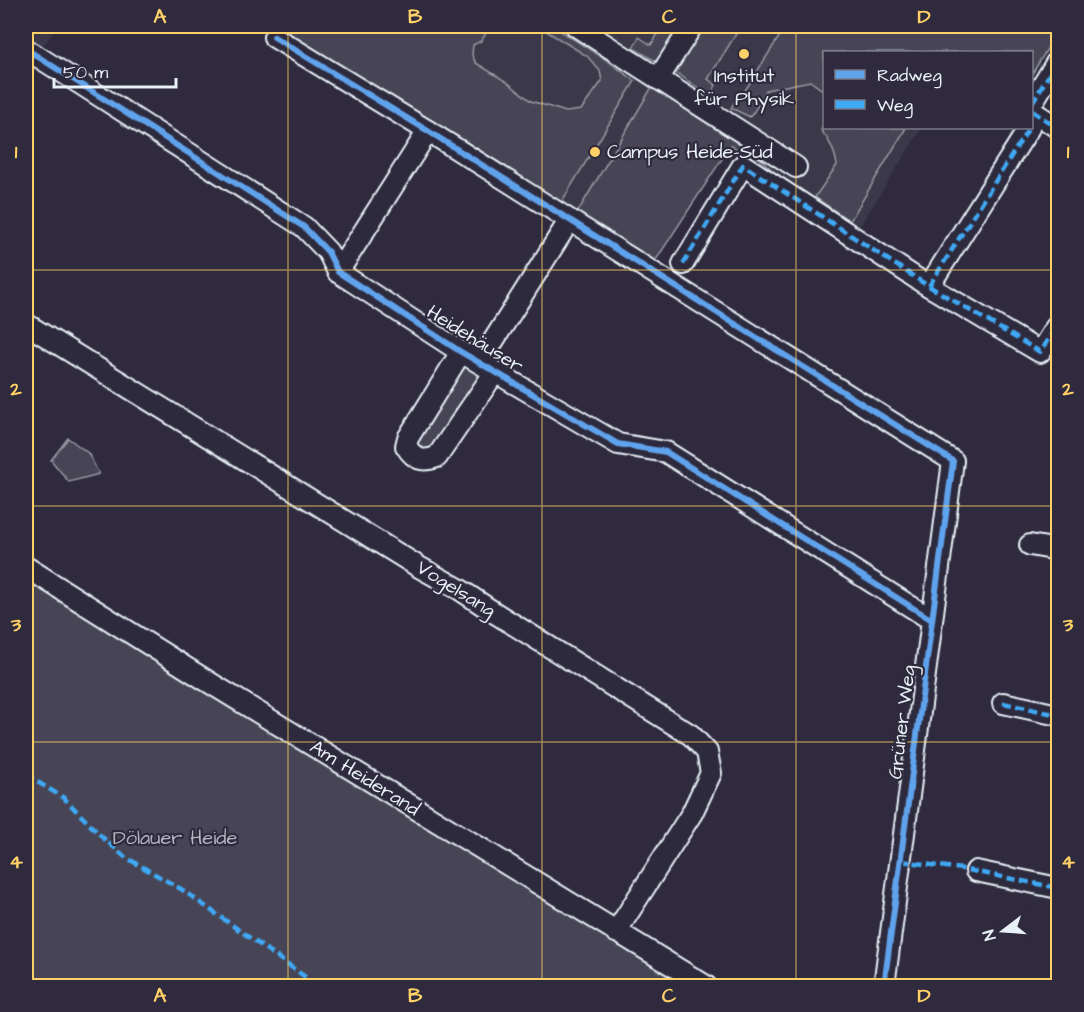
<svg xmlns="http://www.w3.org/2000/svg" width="1084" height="1012" font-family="'Architects Daughter',sans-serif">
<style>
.built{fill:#3b3749}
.green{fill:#464455;stroke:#979aa6;stroke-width:1.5}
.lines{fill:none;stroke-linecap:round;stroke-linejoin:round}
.minor-casing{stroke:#e8f1f8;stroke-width:24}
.minor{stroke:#2f2a3d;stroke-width:20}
.quiet{stroke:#3fa9f5;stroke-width:4.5;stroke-dasharray:9 4.5;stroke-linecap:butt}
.cycleway-casing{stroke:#2f2a3d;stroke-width:10}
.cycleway{stroke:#60a3ed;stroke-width:6}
.grid{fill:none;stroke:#ffd166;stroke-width:1.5;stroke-opacity:0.55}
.poi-dot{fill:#ffd166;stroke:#2f2a3d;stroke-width:2}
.labels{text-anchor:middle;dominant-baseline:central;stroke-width:4.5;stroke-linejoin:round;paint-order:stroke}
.poi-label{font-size:20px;fill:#e8f1f8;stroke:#2f2a3d}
.street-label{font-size:20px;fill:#e8f1f8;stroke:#2f2a3d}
.park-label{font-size:20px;fill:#afb4bf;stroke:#2f2a3d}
.neatline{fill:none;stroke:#ffd166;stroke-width:2}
.grid-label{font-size:20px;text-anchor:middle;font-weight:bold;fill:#ffd166}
</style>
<rect width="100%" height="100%" fill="#2f2a3d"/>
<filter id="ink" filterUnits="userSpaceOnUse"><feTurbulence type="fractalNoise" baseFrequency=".0167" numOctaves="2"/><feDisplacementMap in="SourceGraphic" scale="12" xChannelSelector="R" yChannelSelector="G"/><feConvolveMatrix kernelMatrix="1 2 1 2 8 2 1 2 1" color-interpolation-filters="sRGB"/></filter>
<g filter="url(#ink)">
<g class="built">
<path d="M26 26H58L51 36 35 55 26 49Z"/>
<path d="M259 26H1058V31L1032 74V52H824V128H922L857 231 731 145 652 266Z"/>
</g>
<g class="green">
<path d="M269 26H491L481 41 473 45 472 55 476 63 507 82 531 101 566 112 581 110 602 81 600 71 587 56 538 26H553L605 59 635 81 561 203Z"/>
<path d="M663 26H685L661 64 633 48 639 37 651 45Z"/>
<path d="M703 26H741L708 79 716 85 710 96 674 71Z"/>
<path d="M786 26H1058V31L1032 74V52H824V91L810 81 766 90 760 101 744 92Z"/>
<path d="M652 87 726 132 751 151 803 198 731 145 652 266 574 218Z"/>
<path d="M740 93 759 104 750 117 731 108Z"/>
<path d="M824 125V128H906L850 221 815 197 837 165C835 151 830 141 821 130Z"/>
<path d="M465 364H472L483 377 436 450 422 452 416 445 418 434Z"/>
<path d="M68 438 88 453 99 474 69 482 51 460Z"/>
<path d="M26 568 698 986H26Z"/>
</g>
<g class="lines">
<g class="minor-casing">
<g id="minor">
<path d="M576 26 796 167"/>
<path d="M274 37 428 131 953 461 884 986"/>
<path d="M26 49 304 227 328 252 338 272 461 352 618 444 666 452 932 620"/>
<path d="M658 79 692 26"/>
<path d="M1032 103 1058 60"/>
<path d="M1032 111 1058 128"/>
<path d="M683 264 743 165 922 282 1040 352 1058 324"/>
<path d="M338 272 428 131"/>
<path d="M929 286 1029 128"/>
<path d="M26 324 419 567 459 589 495 613 691 735 707 752 711 773 692 813 616 932"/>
<path d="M461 352 408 438 406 446C415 460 422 462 437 457L495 372"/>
<path d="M480 362 569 221"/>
<path d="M1030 545 1058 550"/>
<path d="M26 567 207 681 706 986"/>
<path d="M1003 703 1058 715"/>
<path d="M976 871 1058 888"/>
</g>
</g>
<use href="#minor" class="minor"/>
<g class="quiet">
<path d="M1032 103 1058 60"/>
<path d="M1032 111 1058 128"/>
<path d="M683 264 743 165 922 282 1040 352 1058 324"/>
<path d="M929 286 1029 128"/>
<path d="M1003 703 1058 715"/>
<path d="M26 775 64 798 102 837 125 857 181 889 318 986"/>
<path d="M901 861 962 869 1058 888"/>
</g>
<g class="cycleway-casing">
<g id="cycleway">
<path d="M274 37 428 131 953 461 884 986"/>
<path d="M26 49 304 227 328 252 338 272 461 352 618 444 666 452 932 620"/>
</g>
</g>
<use href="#cycleway" class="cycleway"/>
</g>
</g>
<path class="grid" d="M288 26V986M542 26V986M796 26V986M26 270H1058M26 506H1058M26 742H1058"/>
<g class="poi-dot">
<circle cx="744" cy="54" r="6"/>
<circle cx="595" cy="152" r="6"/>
</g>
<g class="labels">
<g class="poi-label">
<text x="744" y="76">Institut<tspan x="744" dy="23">für Physik</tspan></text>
<text x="607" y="152" text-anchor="start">Campus Heide-Süd</text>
</g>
<g class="street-label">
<text transform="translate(475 339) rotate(32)">Heidehäuser</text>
<text transform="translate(456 589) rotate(32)">Vogelsang</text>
<text transform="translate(902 722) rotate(-83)">Grüner Weg</text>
<text transform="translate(365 778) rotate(32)">Am Heiderand</text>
</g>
<g class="park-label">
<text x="175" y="838">Dölauer Heide</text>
</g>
</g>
<rect width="1084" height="1012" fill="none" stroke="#2f2a3d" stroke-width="66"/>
<rect x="823" y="51" width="210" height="78" fill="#2f2a3d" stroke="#797a88" stroke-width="1.5"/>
<rect x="835" y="70" width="30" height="9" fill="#60a3ed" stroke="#797a88" stroke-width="1.5"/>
<text x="877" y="81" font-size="18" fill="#e8f1f8">Radweg</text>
<rect x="835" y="100" width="30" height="9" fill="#3fa9f5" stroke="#797a88" stroke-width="1.5"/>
<text x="877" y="111" font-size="18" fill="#e8f1f8">Weg</text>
<g transform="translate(1003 931) rotate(253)" stroke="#2f2a3d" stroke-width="4.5" paint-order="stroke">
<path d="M0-4.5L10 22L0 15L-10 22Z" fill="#e8f1f8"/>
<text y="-9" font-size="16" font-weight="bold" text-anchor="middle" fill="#e8f1f8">N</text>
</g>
<path d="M54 78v9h122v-9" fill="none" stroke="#e8f1f8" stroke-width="3"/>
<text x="63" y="78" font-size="18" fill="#e8f1f8" stroke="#2f2a3d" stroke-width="4.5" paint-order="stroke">50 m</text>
<rect x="33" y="33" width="1018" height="946" class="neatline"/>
<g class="grid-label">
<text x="160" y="23">A</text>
<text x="415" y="23">B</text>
<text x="669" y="23">C</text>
<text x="924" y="23">D</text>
<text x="16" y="158">1</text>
<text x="1068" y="158">1</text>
<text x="16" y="395">2</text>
<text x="1068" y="395">2</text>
<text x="16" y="631">3</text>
<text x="1068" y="631">3</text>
<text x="16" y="868">4</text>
<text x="1068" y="868">4</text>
<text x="160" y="1002">A</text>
<text x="415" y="1002">B</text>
<text x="669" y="1002">C</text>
<text x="924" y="1002">D</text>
</g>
</svg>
